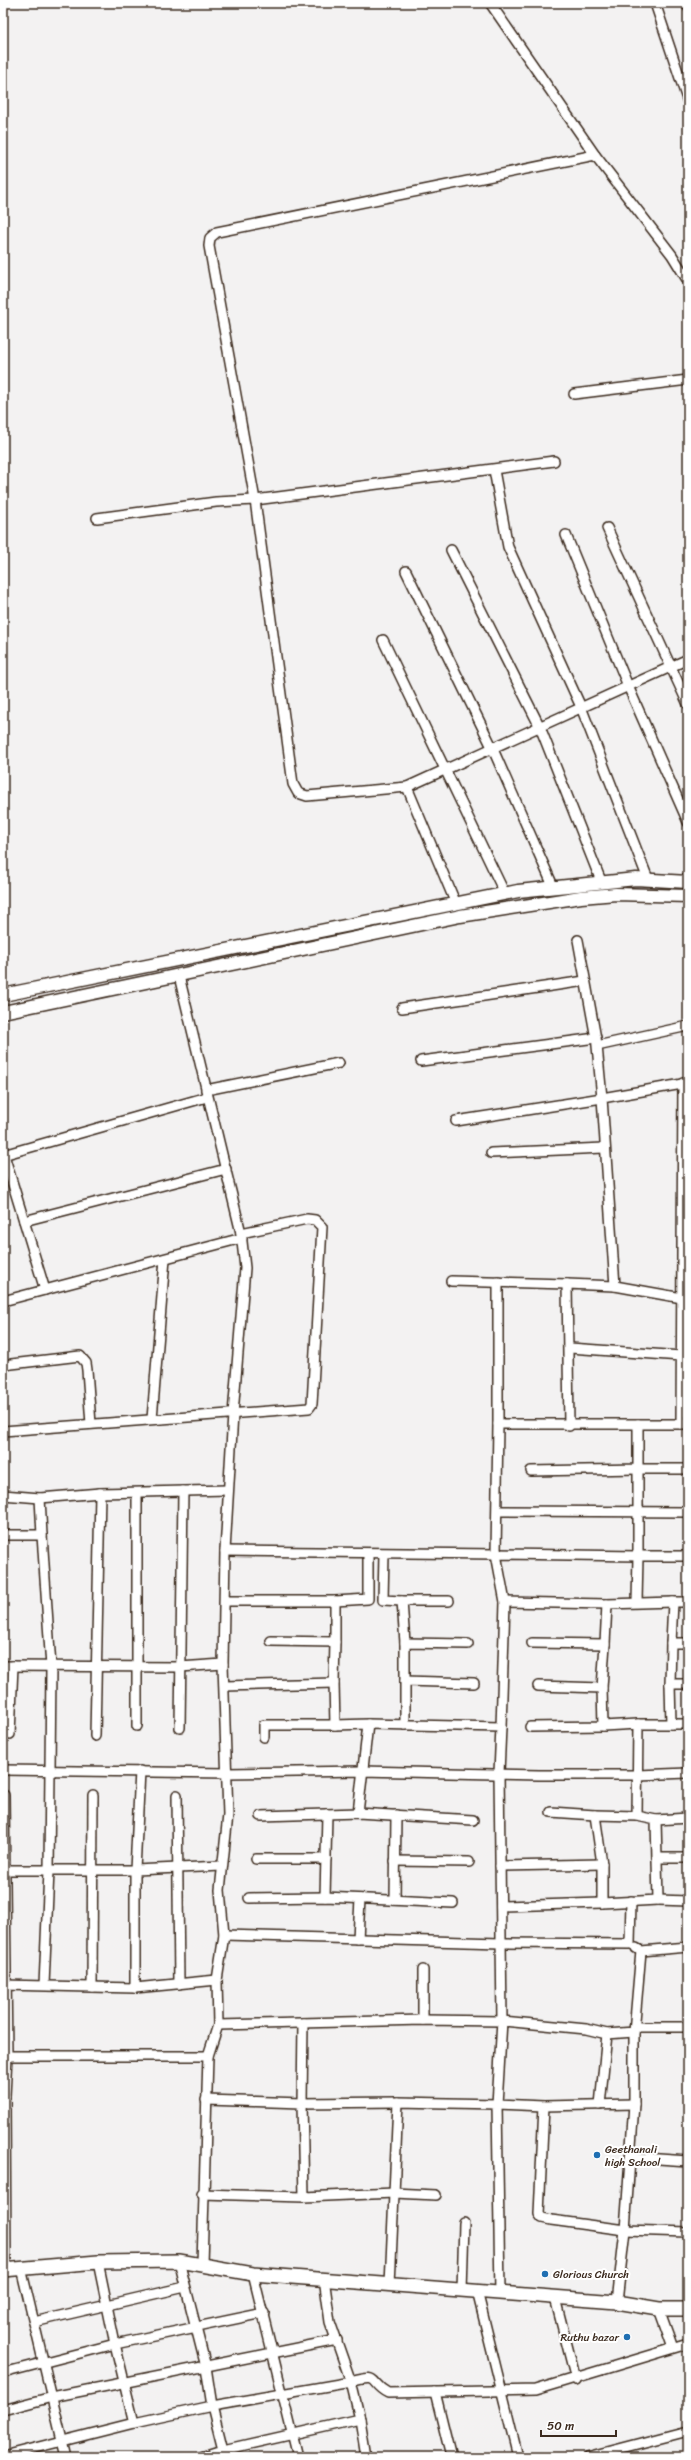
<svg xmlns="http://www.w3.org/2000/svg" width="691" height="2460" font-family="Sriracha,sans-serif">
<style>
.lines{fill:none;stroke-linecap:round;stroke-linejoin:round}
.minor-casing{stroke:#3b2a1e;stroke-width:12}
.tertiary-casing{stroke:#3b2a1e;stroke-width:15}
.secondary-casing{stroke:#3b2a1e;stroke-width:16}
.minor{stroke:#fff;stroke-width:9}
.tertiary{stroke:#fff;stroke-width:12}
.secondary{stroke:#fff;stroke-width:13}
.poi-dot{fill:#1f6fb2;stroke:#fff;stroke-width:1.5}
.labels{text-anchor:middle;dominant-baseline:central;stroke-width:4;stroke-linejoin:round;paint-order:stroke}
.poi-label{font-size:11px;fill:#3b2a1e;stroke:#fff;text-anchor:start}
</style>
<rect width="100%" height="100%" fill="#f3f2f2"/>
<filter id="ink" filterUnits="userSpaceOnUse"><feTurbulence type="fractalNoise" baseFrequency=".025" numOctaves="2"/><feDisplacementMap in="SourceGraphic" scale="8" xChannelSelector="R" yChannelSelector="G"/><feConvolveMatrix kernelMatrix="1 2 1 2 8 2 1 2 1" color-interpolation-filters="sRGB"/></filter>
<g filter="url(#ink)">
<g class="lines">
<g class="minor-casing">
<g id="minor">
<path d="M490 3 595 155 672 255 688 281"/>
<path d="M655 3 688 102"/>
<path d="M686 3 688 7"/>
<path d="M595 155 217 232 210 238 209 246 255 500 293 784 298 793 307 796 407 787 688 659"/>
<path d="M574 394 688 380"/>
<path d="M494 470 508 547 581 707 648 879"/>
<path d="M97 518 216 502 255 500 554 461"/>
<path d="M607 528 688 704"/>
<path d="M566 535 628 686 688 822"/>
<path d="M451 550 540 727 601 881"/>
<path d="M406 571 492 747 553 886"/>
<path d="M383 640 505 894"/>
<path d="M407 787 456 904"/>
<path d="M578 940 597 1044"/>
<path d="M179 976 241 1233 245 1268 233 1414 225 1551 223 1664 228 1815 220 1890 224 1935 217 1980 218 2025 208 2056 202 2264"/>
<path d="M402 1008 585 981"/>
<path d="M421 1061 596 1038"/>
<path d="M206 1090 339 1063"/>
<path d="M456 1121 602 1098 597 1046 688 1026"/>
<path d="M491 1153 604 1148"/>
<path d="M3 1155 207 1097"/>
<path d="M4 1155 45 1290"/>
<path d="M24 1221 226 1169"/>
<path d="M451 1281 567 1284"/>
<path d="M498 1282V1424"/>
<path d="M682 1298 615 1286 602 1098 688 1083"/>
<path d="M3 1301 242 1238"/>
<path d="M570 1348 681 1356"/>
<path d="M3 1365 80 1356 86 1363 87 1370 91 1424"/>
<path d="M152 1419 165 1259"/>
<path d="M638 1424H688"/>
<path d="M681 1424 683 1083"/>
<path d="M569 1426 567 1284 615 1286"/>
<path d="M3 1431 309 1408 312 1404 322 1227 315 1220 307 1219 241 1233"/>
<path d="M3 1495 40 1498 100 1493 228 1490"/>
<path d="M40 1498 42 1535"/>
<path d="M498 1511 688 1512"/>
<path d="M3 1535H42L51 1667 49 1871 44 1985"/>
<path d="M225 1551 496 1554 498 1424H638V1469L531 1471"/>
<path d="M384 1554 383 1600 402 1601"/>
<path d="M225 1601H335V1642L271 1641"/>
<path d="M335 1601 368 1599V1554"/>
<path d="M505 1602 607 1604 673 1602"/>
<path d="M637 1602 638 1556H688"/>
<path d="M405 1643 402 1601H449"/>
<path d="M532 1643 605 1644 607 1604"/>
<path d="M671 1643 673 1602H688"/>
<path d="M3 1666 180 1667 223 1664"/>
<path d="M405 1681V1643L468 1644"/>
<path d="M670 1684 671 1643H688"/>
<path d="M225 1686 334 1683 335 1642"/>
<path d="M538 1686 602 1688 605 1644"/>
<path d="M638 1724H688"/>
<path d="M671 1724 670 1684H688"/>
<path d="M335 1725 368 1724 358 1813"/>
<path d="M405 1725V1681L474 1683"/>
<path d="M137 1726V1493"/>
<path d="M603 1726 638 1724 637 1816"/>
<path d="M501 1727 505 1602 496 1554 638 1556V1469H688"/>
<path d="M530 1727 603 1726 602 1688"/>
<path d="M180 1728 183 1491"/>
<path d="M10 1734 13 1666"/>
<path d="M95 1736 100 1493"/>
<path d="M264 1737V1725H335L334 1683"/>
<path d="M3 1770 227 1773 362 1771 539 1775H638L688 1773"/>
<path d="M4 1795 7 2056"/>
<path d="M177 1795 179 1984"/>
<path d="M551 1812 595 1815"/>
<path d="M595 1815 637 1816 656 1820 658 1900 602 1903V1864Z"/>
<path d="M261 1816 358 1813 473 1820"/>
<path d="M656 1820 688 1818"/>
<path d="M658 1858H688"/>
<path d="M256 1859H326"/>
<path d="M395 1861 469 1862"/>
<path d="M500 1866 602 1864"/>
<path d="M3 1870H135L222 1866"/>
<path d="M325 1897 327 1814"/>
<path d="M249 1898 325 1897 453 1903"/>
<path d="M395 1900 396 1815"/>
<path d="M658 1900 688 1901"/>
<path d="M501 1906 602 1903"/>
<path d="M224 1935 500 1943 630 1944 631 1901"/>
<path d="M358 1939 360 1899"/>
<path d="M636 1948 641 1951 688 1947"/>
<path d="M3 1985 135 1988 217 1980"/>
<path d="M92 1987 93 1795"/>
<path d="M135 1988V1870L140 1771"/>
<path d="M423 2020V1970"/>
<path d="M303 2023 302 2103 398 2102"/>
<path d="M218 2025 423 2020 502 2021 499 1773 501 1727 368 1724"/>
<path d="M635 2027H688"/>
<path d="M634 2032V2104L625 2230 688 2232"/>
<path d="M3 2096H5L7 2056H208"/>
<path d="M5 2096 6 2270"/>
<path d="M206 2100 302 2103 304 2197"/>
<path d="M634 2104 544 2106 497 2104 502 2021 586 2029 607 2034 634 2032 641 1951"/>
<path d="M600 2105 607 2034"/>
<path d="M544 2106 539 2214 542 2218 551 2220 625 2230 617 2302"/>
<path d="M630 2157 688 2161"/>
<path d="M202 2194 304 2197 394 2193 436 2195"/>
<path d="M179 2261 206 2367 212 2406 223 2450 201 2457"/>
<path d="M98 2262 115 2344 134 2423"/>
<path d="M21 2268 66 2457"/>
<path d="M253 2274 298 2457"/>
<path d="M390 2285 398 2102 497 2104 500 2293"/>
<path d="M462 2290 464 2223"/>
<path d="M477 2291 518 2457"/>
<path d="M555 2298 576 2380"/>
<path d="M659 2309 673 2348"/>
<path d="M34 2322 185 2287"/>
<path d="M3 2373 115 2344 264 2313"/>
<path d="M435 2392 451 2457"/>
<path d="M3 2410 52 2397 337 2340"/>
<path d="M360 2419 366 2457"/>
<path d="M3 2456 134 2423 212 2406 351 2382 330 2322 324 2278"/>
<path d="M224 2457 223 2450 360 2419 351 2382C381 2373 368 2383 388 2393L535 2390 688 2344"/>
<path d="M588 2457 688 2431"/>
</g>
</g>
<g class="tertiary-casing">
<g id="tertiary">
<path d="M3 995 518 891 636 879 688 882"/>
<path d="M3 1012 460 916 581 897 616 894 688 896"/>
</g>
</g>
<g class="secondary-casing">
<path id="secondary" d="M3 2270 98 2262 179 2261 253 2274 617 2302 659 2309H688"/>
</g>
<use href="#minor" class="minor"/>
<use href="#tertiary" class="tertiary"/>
<use href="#secondary" class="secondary"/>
</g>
</g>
<g class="poi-dot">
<circle cx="597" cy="2155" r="4"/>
<circle cx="545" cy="2274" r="4"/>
<circle cx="627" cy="2337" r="4"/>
</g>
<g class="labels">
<g class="poi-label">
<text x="605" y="2149">Geethanali<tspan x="605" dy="13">high School</tspan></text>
<text x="553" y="2274">Glorious Church</text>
<text x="619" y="2337" text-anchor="end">Ruthu bazar</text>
</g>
</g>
<rect width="691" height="2460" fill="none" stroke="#fff" stroke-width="16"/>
<rect x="8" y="8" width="675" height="2444" fill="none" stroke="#3b2a1e" stroke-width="1.5" filter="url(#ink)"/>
<path d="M541 2430v6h75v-6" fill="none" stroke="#3b2a1e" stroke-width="2"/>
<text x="547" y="2430" font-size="12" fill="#3b2a1e" stroke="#ffffff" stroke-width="3" paint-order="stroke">50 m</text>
</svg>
